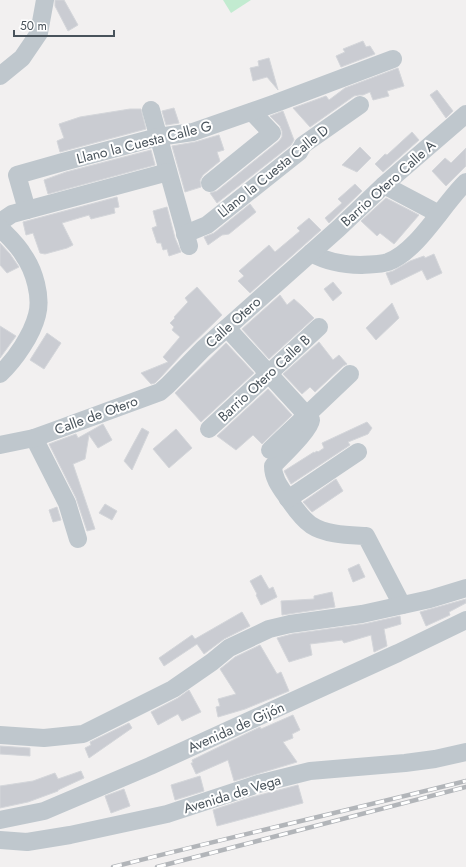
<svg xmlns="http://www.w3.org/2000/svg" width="466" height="867" font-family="Jost,sans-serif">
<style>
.green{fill:#c2ebd0}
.building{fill:#caccd2;stroke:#d4d6da}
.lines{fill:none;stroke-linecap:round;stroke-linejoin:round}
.minor{stroke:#bfc7cd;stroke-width:18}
.rail-casing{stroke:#b2b5b9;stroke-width:4.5}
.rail{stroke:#fff;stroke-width:3;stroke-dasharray:9;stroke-linecap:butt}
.labels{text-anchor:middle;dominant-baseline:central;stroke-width:4;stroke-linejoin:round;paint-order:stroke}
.street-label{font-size:14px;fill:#49535b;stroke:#fff}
</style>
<rect width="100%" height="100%" fill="#f2f0f0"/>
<path class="green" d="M223 0H251L231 13Z"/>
<g class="building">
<path d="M55 0H64L78 25 68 31 55 6Z"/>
<path d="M363 41 366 47 370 46 375 54 341 67 336 56 345 52 343 49Z"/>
<path d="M269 58 278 90 267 77 253 81 250 68 259 66 258 61Z"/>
<path d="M398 68 404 86 387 91 389 96 373 100 370 92 363 95H359L354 96 310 127 293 108 326 96 329 100 345 88Z"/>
<path d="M437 90 453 111 446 118 430 95Z"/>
<path d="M174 108 179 123 166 125 162 111Z"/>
<path d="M130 109H141L146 129 60 152 57 141 64 138 59 124 80 117Z"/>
<path d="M283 111 294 140 291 145 217 203 210 193 217 191 279 141 282 137V131L280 126 270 116Z"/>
<path d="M412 132 419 140 383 172 375 164 385 154 387 155Z"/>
<path d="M219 135 224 150 217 152 220 161 203 175 200 180 201 187 185 192 172 146 195 142Z"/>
<path d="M360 147 371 158 357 172 342 165Z"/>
<path d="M466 148V166L446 186 432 171 445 158 451 163Z"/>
<path d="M151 150 155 165 48 194 44 180 66 172Z"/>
<path d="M355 184 362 191 329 223 325 218 342 203 338 199Z"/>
<path d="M117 197 119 207 114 208 115 213 91 219 89 215 62 223 73 245 67 248 45 254 40 253 33 233 26 235 23 222Z"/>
<path d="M386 198 419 215 394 244 380 233 377 236 361 221Z"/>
<path d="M250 204 256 212 229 234 222 235 208 245 204 237 214 233Z"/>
<path d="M167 207 175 238 181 252 169 256 167 249 163 250 161 243H157L152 228 157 226 153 211Z"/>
<path d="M309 218 321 230 250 293 238 281 244 276 239 271 269 245 275 252 300 231 297 228Z"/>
<path d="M0 243 10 254 19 267 7 273 0 265Z"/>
<path d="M434 254 442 273 427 280 422 270 391 285 386 273 393 271 410 261 424 256 425 258Z"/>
<path d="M333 282 342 293 333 301 324 289Z"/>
<path d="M197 287 222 315 182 354 161 377 155 383 151 384 141 373 168 362 163 357 180 337 172 330 174 327 170 323 175 318 174 317 188 302 185 298Z"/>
<path d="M280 295 287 305 294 299 303 307 314 318 269 359 242 329Z"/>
<path d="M392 303 399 318 376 340 366 328Z"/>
<path d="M0 326 16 336 0 358Z"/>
<path d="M47 333 61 343 44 369 30 360Z"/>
<path d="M319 342 333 360 339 355 347 364 343 366 315 392 310 387 302 394 283 374Z"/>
<path d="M226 343 254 373 201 422 175 393Z"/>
<path d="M268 389 292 415 262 444 253 435 236 450 217 436Z"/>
<path d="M367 422 372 428 368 434 348 442 350 445 291 484 284 471 314 452V453L317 451 318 452 324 448 322 443Z"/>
<path d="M103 424 112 440 98 448 89 435 85 459 73 464 95 529 87 531 76 498 49 444 76 434 78 438Z"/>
<path d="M142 428 149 432 132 470 124 461Z"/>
<path d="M176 429 192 448 169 468 153 449Z"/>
<path d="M336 479 343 491 312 512 303 502Z"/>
<path d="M105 504 117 511 112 520 99 513Z"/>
<path d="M57 507 61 520 53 522 49 510Z"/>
<path d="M359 564 365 577 353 582 348 569Z"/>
<path d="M261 575 269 589 273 587 277 597 261 605 256 595 257 594 250 581Z"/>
<path d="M332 592 335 607 282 615 281 601 314 599V596Z"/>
<path d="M466 599V603L449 612 450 615 426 626 420 612Z"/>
<path d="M242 612 250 626 224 639 204 654 197 644 164 666 159 658 192 635 195 639Z"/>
<path d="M400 616 401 624 384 629 387 646 374 652 371 635 344 643 342 640 310 644 312 655 289 662 277 638 292 634 364 624Z"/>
<path d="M260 645 277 674 281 672 289 691 245 709 218 717 216 707 220 706 218 699 236 694 220 669 235 657Z"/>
<path d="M189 690 201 712 182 721 178 714 158 725 151 712 178 698Z"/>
<path d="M293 715 300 730 292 734 293 738 283 742 297 762 234 781 228 760 196 774 191 763H193L192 760 260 727 261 729Z"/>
<path d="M129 723 132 728 89 758 85 748 91 745 90 742Z"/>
<path d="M0 746 30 748V756L0 754Z"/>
<path d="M81 771 84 778 58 790V791L28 802 0 808V786L33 781 55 773 58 779Z"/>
<path d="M200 776 204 791 175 800 171 785Z"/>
<path d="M298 785 303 803 217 826 213 810 252 797Z"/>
<path d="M124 789 130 806 111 813 105 796Z"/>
</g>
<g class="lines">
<g class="minor">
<path d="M0 76 22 58 39 33 45 0"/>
<path d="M151 110 189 246"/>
<path d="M210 183 272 133 252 112"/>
<path d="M384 185 439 214"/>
<path d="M27 210 17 175 63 162 158 137 193 132 276 103 393 59"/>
<path d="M0 222 12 214 168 172"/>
<path d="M0 228C8 236 18 245 24 256 34 270 42 297 37 315 32 335 15 360 0 374"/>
<path d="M185 234 207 225 299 152 303 145 360 105"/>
<path d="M311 253C327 262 342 265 361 265 369 264 379 265 388 262 418 251 443 204 466 182"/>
<path d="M227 328 311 420C310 430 281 457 273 466 273 478 280 487 287 497 294 507 301 518 311 525 326 535 349 535 366 536L402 605"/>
<path d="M209 429 319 327"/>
<path d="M34 438 67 503 78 539"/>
<path d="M0 445 34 438 59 429 160 392 168 385 203 349 339 228 384 185 466 114"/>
<path d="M270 450 350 374"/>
<path d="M288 499 358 452"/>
<path d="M0 735 44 738 83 734 173 689 212 662 229 648 269 629 290 624 362 614 430 599 466 588"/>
<path d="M0 820 44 811 150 766 398 653 466 620"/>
<path d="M0 840 27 842 70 835 167 814 258 784 310 771 405 763 435 759 466 752"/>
</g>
<g class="rail-casing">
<g id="rail">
<path d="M113 867C231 837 349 810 466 781"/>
<path d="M157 867 466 787"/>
</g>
</g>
<use href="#rail" class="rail"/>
</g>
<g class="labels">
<g class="street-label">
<text transform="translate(144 142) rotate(-14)">Llano la Cuesta Calle G</text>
<text transform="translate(273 171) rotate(-39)">Llano la Cuesta Calle D</text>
<text transform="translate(388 183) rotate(-42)">Barrio Otero Calle A</text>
<text transform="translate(233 322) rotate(-42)">Calle Otero</text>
<text transform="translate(264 378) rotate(-43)">Barrio Otero Calle B</text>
<text transform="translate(96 415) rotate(-20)">Calle de Otero</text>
<text transform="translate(236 727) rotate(-24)">Avenida de Gijón</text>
<text transform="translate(232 794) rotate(-17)">Avenida de Vega</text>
</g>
</g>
<path d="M14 30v6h100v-6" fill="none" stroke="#49535b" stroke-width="2"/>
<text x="20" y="30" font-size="12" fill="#49535b" stroke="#ffffff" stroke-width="3" paint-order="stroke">50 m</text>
</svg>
